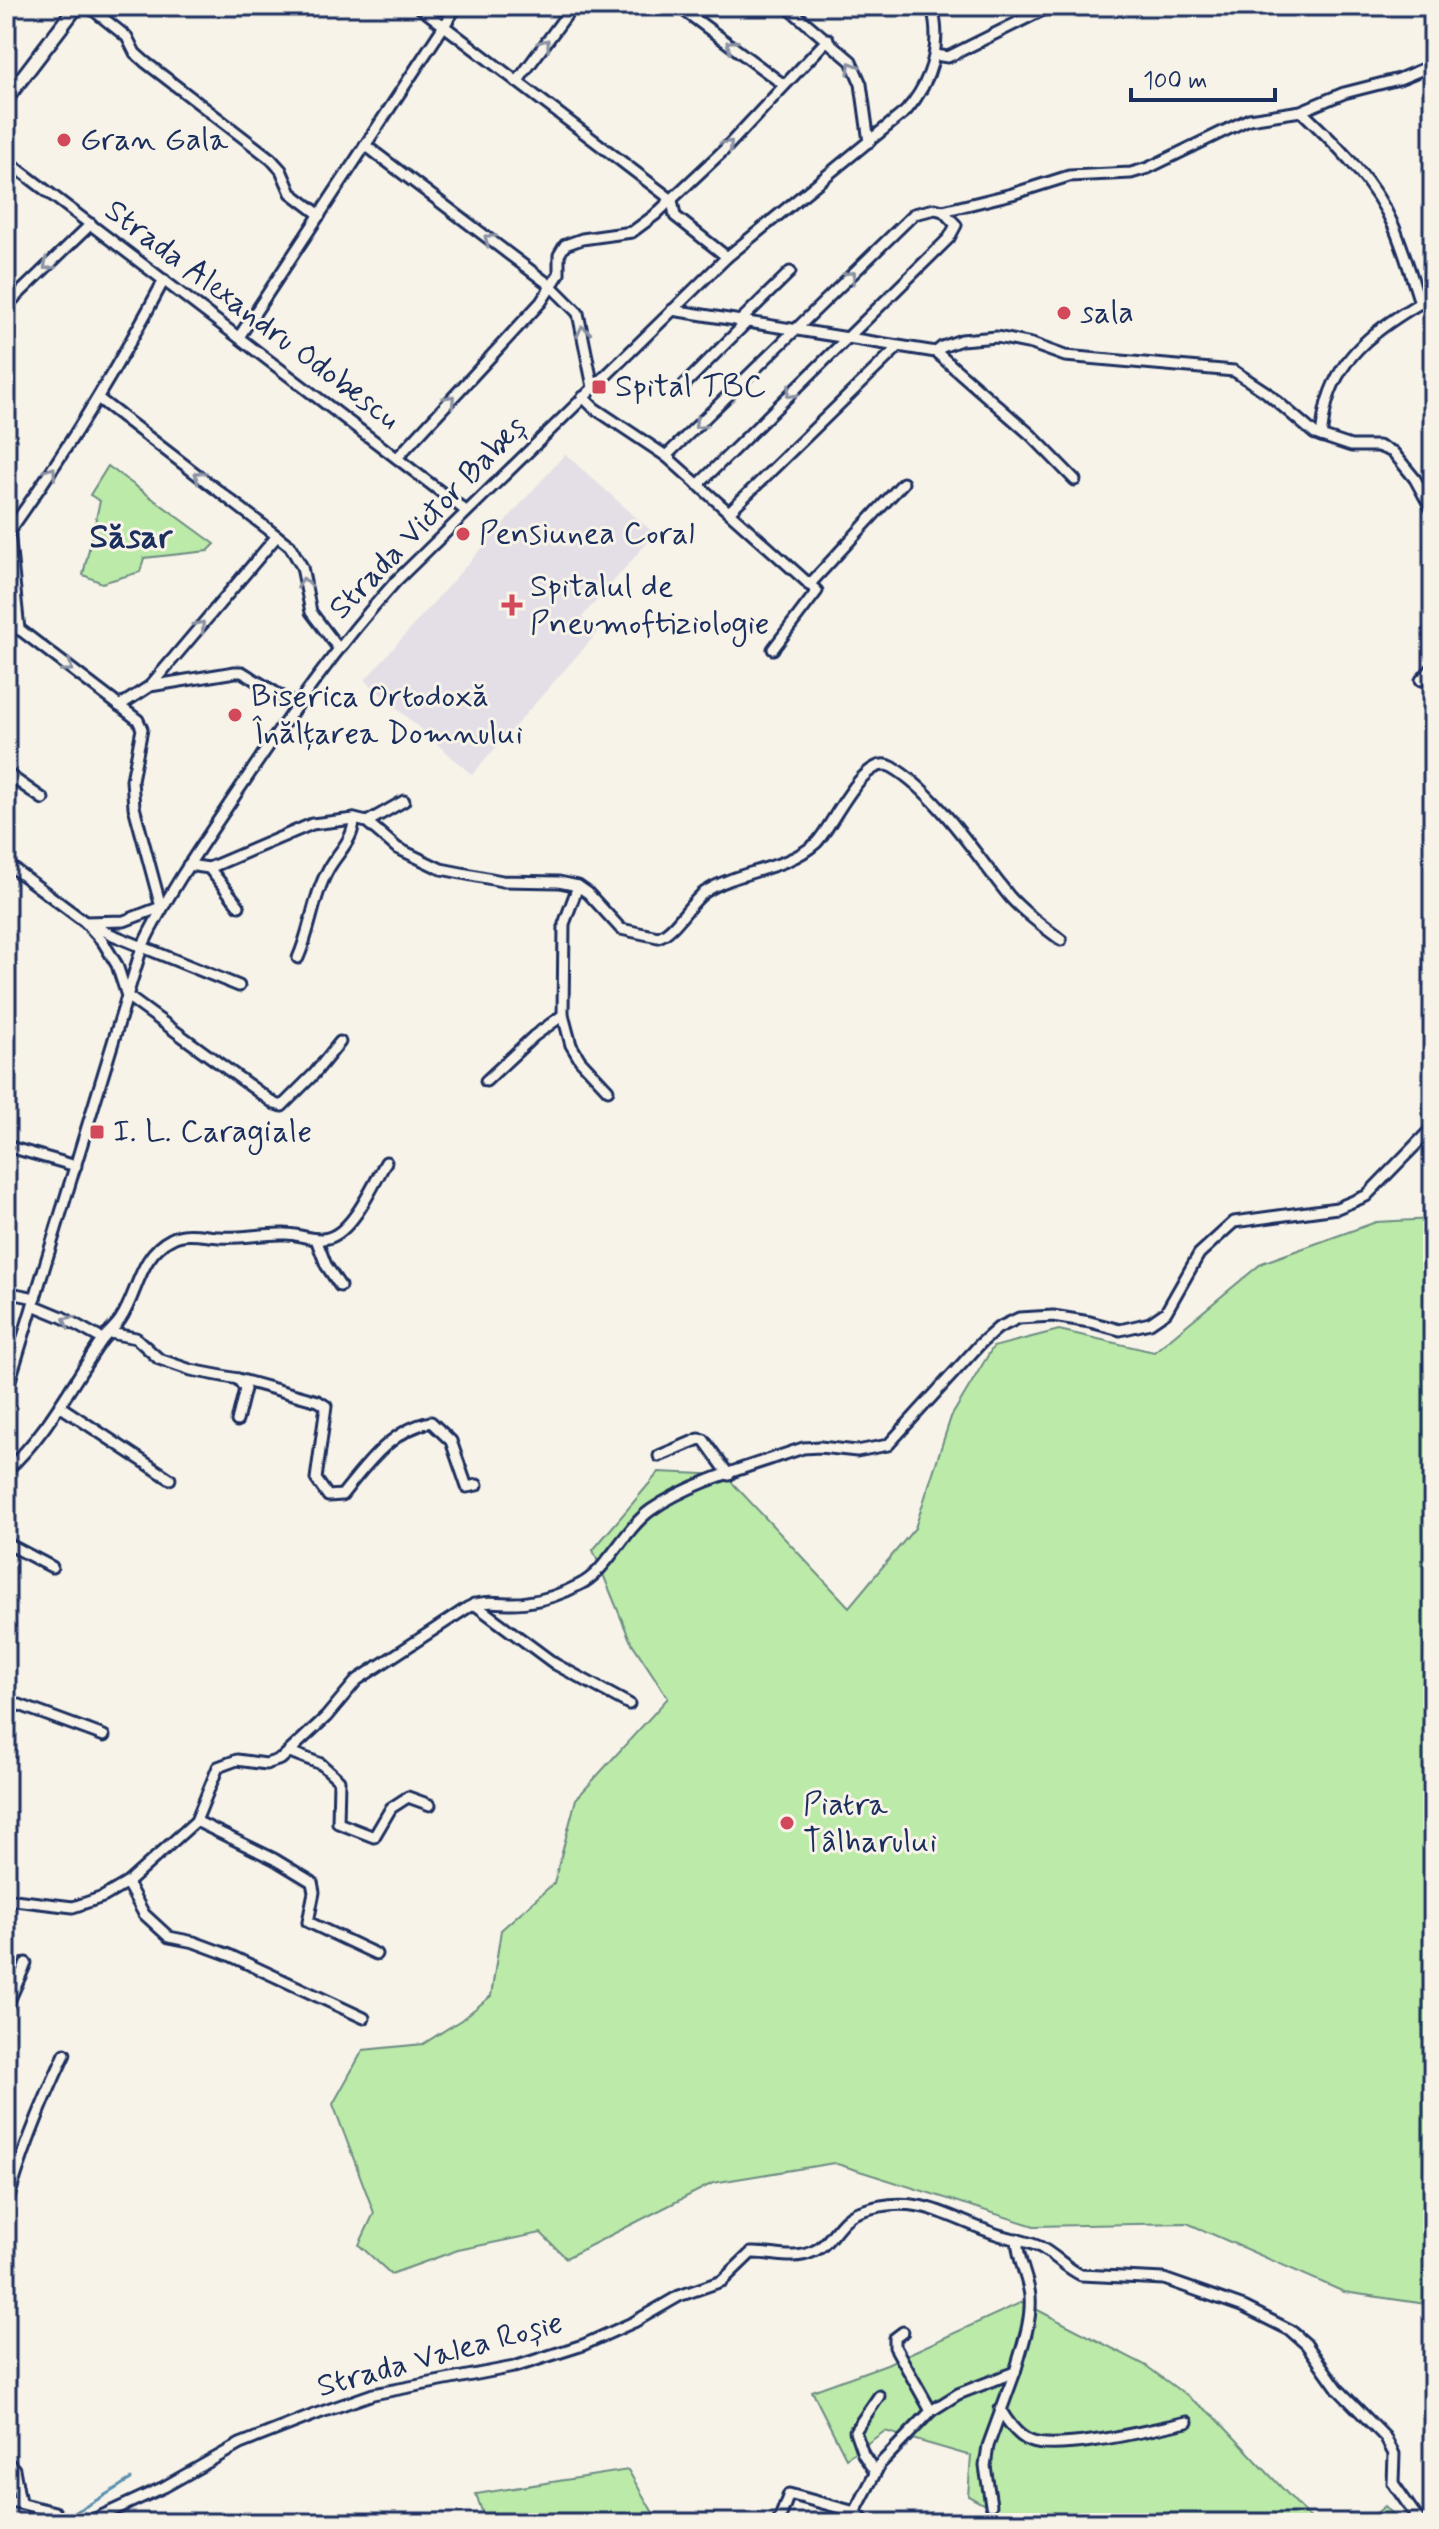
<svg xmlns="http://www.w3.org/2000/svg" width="1439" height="2529" font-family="Mynerve,sans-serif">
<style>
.built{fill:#e4dfe6}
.green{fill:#bceaa8;stroke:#6c8c83;stroke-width:2}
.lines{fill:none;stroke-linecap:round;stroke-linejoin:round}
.stream{stroke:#5a90ae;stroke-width:3}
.street-casing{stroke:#1b2f5e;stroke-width:15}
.secondary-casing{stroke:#1b2f5e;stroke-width:18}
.street{stroke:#f7f3e8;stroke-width:9}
.secondary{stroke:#f7f3e8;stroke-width:12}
.oneway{stroke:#8991a3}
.poi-dot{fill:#d1495b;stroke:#f7f3e8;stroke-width:3}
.labels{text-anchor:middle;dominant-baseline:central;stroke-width:6;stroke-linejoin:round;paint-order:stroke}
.poi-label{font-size:32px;fill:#1b2f5e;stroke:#f7f3e8;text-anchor:start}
.street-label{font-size:32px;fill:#1b2f5e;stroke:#f7f3e8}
.neighbourhood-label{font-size:34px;font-weight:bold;fill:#1b2f5e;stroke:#f7f3e8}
</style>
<rect width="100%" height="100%" fill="#f7f3e8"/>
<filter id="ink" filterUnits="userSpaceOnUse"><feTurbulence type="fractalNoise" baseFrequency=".0125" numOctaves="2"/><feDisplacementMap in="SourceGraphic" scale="16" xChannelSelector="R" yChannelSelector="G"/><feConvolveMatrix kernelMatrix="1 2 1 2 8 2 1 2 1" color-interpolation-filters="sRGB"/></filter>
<g filter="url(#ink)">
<path class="built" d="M565 454 655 534 582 617 598 632 472 775 365 680Z"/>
<g class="green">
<path d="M108 466 215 544 208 551 144 558 140 572 102 583 83 575 100 501 90 495Z"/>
<path d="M1433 1219V2305L1344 2292 1187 2223 1034 2226 834 2163 713 2183 566 2258 541 2233 458 2250 391 2274 359 2245 374 2213 333 2104 363 2050 423 2044 461 2020 491 1996 501 1930 554 1883 576 1799 668 1698 630 1640 593 1550 659 1472 725 1475 849 1607 915 1528 951 1417 993 1347 1059 1330 1154 1352 1262 1263 1376 1222Z"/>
<path d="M1022 2302 1145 2365 1214 2416 1315 2523H1018L968 2496 971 2456 885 2431 846 2458 812 2391 887 2364Z"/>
<path d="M628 2470 659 2523H481L485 2520 476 2494Z"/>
<path d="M1385 2506 1401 2523H1364Z"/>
</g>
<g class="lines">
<path class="stream" d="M19 2507C28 2512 38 2518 49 2519 70 2520 112 2490 131 2479"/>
<g class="street-casing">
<g id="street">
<path d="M88 6 127 37 135 53 145 62 271 159 281 170 291 193 320 215"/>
<path d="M418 6 672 200 675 216 727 257"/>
<path d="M678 6 784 85"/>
<path d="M786 6 851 61 861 84 869 142"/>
<path d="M1426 6 1433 17"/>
<path d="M935 55 948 57 1051 6"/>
<path d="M517 82 573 6"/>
<path d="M1301 111C1337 145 1374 181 1394 227 1404 251 1412 277 1420 303 1381 326 1342 353 1328 399 1324 411 1323 424 1321 436"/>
<path d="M365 145 551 286 578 313 593 387"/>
<path d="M6 160 466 511"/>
<path d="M1420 303 1433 305"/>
<path d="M6 306 91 224"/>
<path d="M672 310 936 352 942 347 961 340 997 337 1032 344 1065 356 1234 371 1266 392 1315 434 1351 446H1378L1393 452 1415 479 1433 512"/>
<path d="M739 322 790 272"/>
<path d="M239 337 457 6"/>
<path d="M936 352 1031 435 1075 480"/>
<path d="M684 385 746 323"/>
<path d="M583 397 594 408 666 456 817 591 773 649"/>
<path d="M99 399 290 546 302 567 311 612 339 649"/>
<path d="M666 456 914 214 935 209 943 211 1012 194 1069 176 1131 173 1148 168 1249 119 1301 111 1344 93 1399 79 1433 65"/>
<path d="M397 458 541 302 559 274V255L565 245 582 239 632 232 655 215 724 150 828 39"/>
<path d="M698 485 949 238 956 225 943 211"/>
<path d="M730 511 898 347"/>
<path d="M9 532 19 630"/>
<path d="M6 536C65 454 117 369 164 280"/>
<path d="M809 585 903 483"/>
<path d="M6 619 138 720 142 729 132 780 134 807 161 907 124 921 85 922 103 942 117 965 127 996 275 1104 282 1106 314 1074 340 1042"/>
<path d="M1421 680 1433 667"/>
<path d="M150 686 277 536"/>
<path d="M119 706 150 686 235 672H242L297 706"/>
<path d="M6 773 43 799"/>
<path d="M367 822 404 801"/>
<path d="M6 863 85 922 113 935 239 986"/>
<path d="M188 865 209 868 312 824 354 819 367 822 397 848 441 869 502 881 559 882 578 886 588 893 621 929 658 937C675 932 689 903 705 892 738 870 785 871 816 843 832 828 864 751 892 767 936 792 978 858 1010 897 1025 914 1044 927 1061 940"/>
<path d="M209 868 239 906"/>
<path d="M578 886 564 924 563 1015 571 1045 580 1060 608 1090"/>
<path d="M298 958C311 929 313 896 329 868 339 851 354 839 354 819"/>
<path d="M486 1081 534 1036 563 1015"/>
<path d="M6 1146 76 1166"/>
<path d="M316 1239 326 1265 340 1286"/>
<path d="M6 1292 35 1298"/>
<path d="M33 1305 62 1317 102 1339"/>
<path d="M110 1333 136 1338 159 1359 191 1370 238 1379 245 1389 237 1421"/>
<path d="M238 1379 318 1401 326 1406 316 1479 328 1496 342 1495C366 1465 392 1429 431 1422L451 1441 467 1487 477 1485"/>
<path d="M6 1393 142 947C169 891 204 842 238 791 287 718 337 646 396 581L727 257 906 111C932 81 942 45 932 6"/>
<path d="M61 1407 170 1479"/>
<path d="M659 1456 699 1439 704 1440 729 1475"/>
<path d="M6 1471C46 1435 70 1387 100 1343 105 1335 114 1329 120 1320 138 1294 139 1255 171 1239 185 1231 203 1236 219 1237 241 1239 263 1233 286 1234 300 1234 315 1242 328 1238 353 1232 374 1183 386 1162"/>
<path d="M6 1543 52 1567"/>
<path d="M474 1604 555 1664 629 1704"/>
<path d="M6 1700 104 1736"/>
<path d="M290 1752 321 1764 339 1780 338 1823 374 1837 391 1808 408 1797 430 1805"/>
<path d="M196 1821 274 1859 312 1882 314 1892 308 1922 376 1954"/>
<path d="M127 1883 144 1914 169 1937 194 1942 229 1955 364 2018"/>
<path d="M6 1899 73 1907 103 1897 127 1883 196 1821 218 1767 237 1760 266 1764 281 1759 326 1717 357 1680 467 1608C486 1597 506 1606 527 1602 544 1600 564 1593 579 1585 607 1572 624 1529 651 1510 692 1481 755 1465 803 1448L820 1447 857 1451 888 1445 981 1343 998 1328 1019 1318 1053 1316 1090 1322 1120 1330 1150 1323 1166 1312 1199 1254 1234 1222 1337 1208 1366 1196 1433 1127"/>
<path d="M6 2008 26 1963"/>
<path d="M6 2208C21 2154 41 2105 65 2054"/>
<path d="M903 2332 895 2338V2347L931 2411"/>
<path d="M1000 2409C1007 2421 1017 2436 1030 2441 1058 2453 1154 2429 1187 2422"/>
<path d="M6 2461 14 2469 20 2502"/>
<path d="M875 2472 863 2454 855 2431 879 2396"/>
<path d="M6 2500 55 2512 61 2523"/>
<path d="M991 2505 985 2466 988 2446 1015 2372"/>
<path d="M855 2512 866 2523"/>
<path d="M86 2523 164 2487 240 2444 319 2413 373 2394 514 2367 583 2345 634 2322 679 2296 722 2281 751 2253C771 2252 793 2261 812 2252 831 2245 838 2219 858 2212 918 2191 945 2217 999 2235 1013 2239 1027 2241 1040 2247 1055 2255 1066 2268 1081 2275L1164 2279 1244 2307 1290 2330 1306 2344 1338 2389 1385 2437 1394 2454 1393 2483 1421 2523"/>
<path d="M778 2523 789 2494 855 2512 880 2464 931 2411 958 2394 1015 2372C1022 2347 1032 2321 1030 2296 1028 2277 1018 2262 1017 2239"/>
</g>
</g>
<g class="secondary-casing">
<path id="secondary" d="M6 99 77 6"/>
</g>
<use href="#street" class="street"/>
<use href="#secondary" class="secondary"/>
</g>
<defs><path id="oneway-chevron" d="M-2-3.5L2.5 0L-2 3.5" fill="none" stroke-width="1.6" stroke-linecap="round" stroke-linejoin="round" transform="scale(2)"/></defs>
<g class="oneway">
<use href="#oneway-chevron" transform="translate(545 44) rotate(-53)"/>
<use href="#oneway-chevron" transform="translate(731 45) rotate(-144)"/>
<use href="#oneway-chevron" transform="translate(852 67) rotate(-121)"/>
<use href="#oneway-chevron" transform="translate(728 145) rotate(-46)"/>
<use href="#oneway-chevron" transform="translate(489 239) rotate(-143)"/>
<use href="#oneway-chevron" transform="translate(48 265) rotate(136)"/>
<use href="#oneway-chevron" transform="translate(851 276) rotate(-45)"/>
<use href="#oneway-chevron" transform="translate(583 331) rotate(-102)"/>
<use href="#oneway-chevron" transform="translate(791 393) rotate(135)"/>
<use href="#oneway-chevron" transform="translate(450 400) rotate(-47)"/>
<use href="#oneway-chevron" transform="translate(699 424) rotate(136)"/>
<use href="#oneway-chevron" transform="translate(51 472) rotate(-55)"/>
<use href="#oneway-chevron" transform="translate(199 476) rotate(-142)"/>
<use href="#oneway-chevron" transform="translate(304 583) rotate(-99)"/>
<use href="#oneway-chevron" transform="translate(200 626) rotate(-49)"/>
<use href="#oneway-chevron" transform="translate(68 667) rotate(37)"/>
<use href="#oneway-chevron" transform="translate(68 1321) rotate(-152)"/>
</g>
</g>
<g class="poi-dot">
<circle cx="64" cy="140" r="8"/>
<circle cx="1064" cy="313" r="8"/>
<rect x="591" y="379" width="16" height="16" rx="4"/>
<circle cx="463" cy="534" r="8"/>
<path d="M508 593h8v8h8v8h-8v8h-8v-8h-8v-8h8z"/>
<circle cx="235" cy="715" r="8"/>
<rect x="89" y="1124" width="16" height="16" rx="4"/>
<circle cx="787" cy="1823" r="8"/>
</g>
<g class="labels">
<g class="poi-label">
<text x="80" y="140">Gran Gala</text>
<text x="1080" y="313">sala</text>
<text x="615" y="387">Spital TBC</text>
<text x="479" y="534">Pensiunea Coral</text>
<text x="530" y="587">Spitalul de<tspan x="530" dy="37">Pneumoftiziologie</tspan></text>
<text x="251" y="697">Biserica Ortodoxă<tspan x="251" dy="37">Înălțarea Domnului</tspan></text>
<text x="113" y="1132">I. L. Caragiale</text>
<text x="803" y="1805">Piatra<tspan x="803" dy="37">Tâlharului</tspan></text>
</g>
<g class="street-label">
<text transform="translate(252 315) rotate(37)">Strada Alexandru Odobescu</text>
<text transform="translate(428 518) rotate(-46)">Strada Victor Babeș</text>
<text transform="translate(440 2355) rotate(-15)">Strada Valea Roșie</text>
</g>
<g class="neighbourhood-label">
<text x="131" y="537">Săsar</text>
</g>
</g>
<rect width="1439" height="2529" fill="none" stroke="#f7f3e8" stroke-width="32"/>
<rect x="16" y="16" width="1407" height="2497" fill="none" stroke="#1b2f5e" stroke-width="3" filter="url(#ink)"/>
<path d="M1131 88v12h144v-12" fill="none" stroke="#1b2f5e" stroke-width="4"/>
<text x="1143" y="88" font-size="24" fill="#1b2f5e" stroke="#f7f3e8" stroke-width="6" paint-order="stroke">100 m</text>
</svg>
